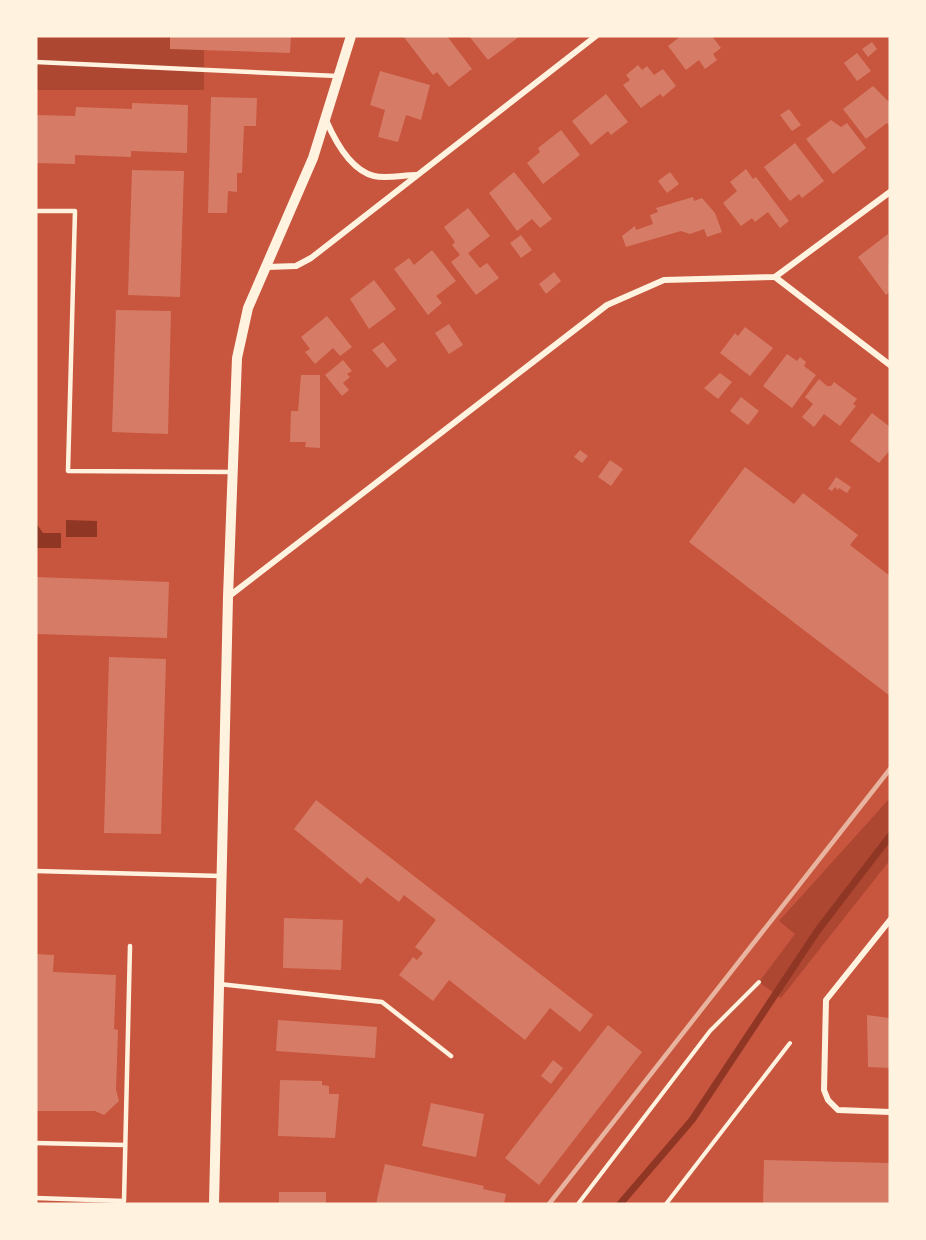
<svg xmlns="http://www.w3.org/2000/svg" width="926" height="1240" font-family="Quicksand,sans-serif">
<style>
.green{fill:#ae4732}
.water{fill:#8f3625}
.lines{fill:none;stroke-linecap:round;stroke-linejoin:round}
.stream{stroke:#8f3625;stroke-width:7}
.building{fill:#d67c66}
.path{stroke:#fff3e0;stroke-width:4}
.service{stroke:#fff3e0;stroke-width:4.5}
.minor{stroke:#fff3e0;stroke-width:6}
.tertiary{stroke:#fff3e0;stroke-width:10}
.rail{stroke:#e9b49f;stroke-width:4.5}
</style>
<rect width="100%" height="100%" fill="#c8553d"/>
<g class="green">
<rect x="36" y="36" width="168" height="54"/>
<path d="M890 798V860L781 998 759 982 795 934 779 921Z"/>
</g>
<g class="water">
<path d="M66 520 97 521V537H66Z"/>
<path d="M36 523 43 533H61V548H36Z"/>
</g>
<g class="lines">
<path class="stream" d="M620 1204 692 1120 818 930 890 836"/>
</g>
<g class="building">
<path d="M170 36H291L290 53 170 49Z"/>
<path d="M403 36H447L472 69 449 87 437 72 433 75Z"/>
<path d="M469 36H520L488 60Z"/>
<path d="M681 36H712L721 48 713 54 717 60 705 69 699 60 686 70 668 46Z"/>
<path d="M872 42 877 49 868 57 862 49Z"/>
<path d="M857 53 871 71 857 81 844 63Z"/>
<path d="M638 65 642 70 647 66 654 75 663 69 676 86 663 97 660 94 641 108 623 85 630 80 626 75Z"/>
<path d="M380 71 430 85 421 120 406 115 398 142 378 137 385 110 370 105Z"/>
<path d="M873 86 890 103V127L887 123 866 139 843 109Z"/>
<path d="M606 94 628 122 611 135 608 131 591 145 572 121Z"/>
<path d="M211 97 257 98 256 126H244L242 173H237V192L228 191 227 213H208Z"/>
<path d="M132 103 188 105 187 153 131 151V157L75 155V164L36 163V115L75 116 76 107 132 109Z"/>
<path d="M789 109 801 125 792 131 780 115Z"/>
<path d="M831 120 841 127 847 123 866 148 833 174 806 139Z"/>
<path d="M561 130 580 155 543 184 527 163 540 152 538 148Z"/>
<path d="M795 143 824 181 802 198 799 194 790 201 764 167Z"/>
<path d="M746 169 753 179 756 177 789 221 780 228 768 212 755 222 752 218 741 226 723 203 737 191 730 182Z"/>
<path d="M132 170 184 171 180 297 128 295Z"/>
<path d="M514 172 552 219 540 228 532 219 517 231 489 193Z"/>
<path d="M670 172 679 184 667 193 658 181Z"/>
<path d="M693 197 694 201 702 198 715 213 722 232 707 237 704 229 690 234 681 231 626 247 622 236 635 226 636 230 653 224 650 215 658 212 656 208Z"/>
<path d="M468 208 490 236 468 253 480 268 487 263 499 278 476 295 451 262 460 255 452 245 455 242 444 227Z"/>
<path d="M888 234 890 292 886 295 858 257Z"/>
<path d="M521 235 532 250 521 258 510 243Z"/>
<path d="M432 250 456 281 436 296 442 303 428 315 394 269 409 258 414 265Z"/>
<path d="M554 272 561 281 546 294 539 284Z"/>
<path d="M374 280 396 309 369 329 350 299Z"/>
<path d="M116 310 171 311 168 434 112 432Z"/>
<path d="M327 316 352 347 340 356 333 348 315 364 305 352 310 349 301 337Z"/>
<path d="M449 324 463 345 449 354 435 333Z"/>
<path d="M745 327 773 348 750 376 720 353 735 333 738 336Z"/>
<path d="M383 342 397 360 387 368 372 350Z"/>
<path d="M787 354 797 361 800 357 806 362 804 366 816 375 792 408 763 386Z"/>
<path d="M343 360 352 371 347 374 350 377 343 383 349 390 342 396 325 375Z"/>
<path d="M720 373 732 382 718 399 704 388Z"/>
<path d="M301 375H320V448L305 447 306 442H290L291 411H298Z"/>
<path d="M819 379 827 386H831L834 382 857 399 853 404 856 406 840 426 824 414 814 427 802 417 813 404 805 397Z"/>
<path d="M741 397 759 411 748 425 730 411Z"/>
<path d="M872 413 890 427V450L879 463 850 441Z"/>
<path d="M580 450 588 456 582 463 574 457Z"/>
<path d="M610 460 623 469 611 486 598 477Z"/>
<path d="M745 467 794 504 803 493 858 535 850 545 890 576V696L689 542Z"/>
<path d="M836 477 851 487 847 493 839 488 838 490 835 487 832 491 828 489Z"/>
<path d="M36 577 169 582 167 638 36 634Z"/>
<path d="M109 657 166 659 161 834 104 833Z"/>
<path d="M316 800 593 1015 580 1032 550 1008 525 1040 449 980 433 1001 399 975 413 957 417 960 423 953 415 947 436 920 404 895 399 902 367 877 361 884 294 829Z"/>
<path d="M284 918 343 920 341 970 283 968Z"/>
<path d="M36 954 54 955 53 972 116 975 114 1029 118 1030 116 1090 119 1101 104 1115 95 1111H36Z"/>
<path d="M867 1015 890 1018V1068L868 1067Z"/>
<path d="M278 1020 377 1027 375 1058 276 1051Z"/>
<path d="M608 1025 642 1052 539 1185 505 1158Z"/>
<path d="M553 1060 563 1068 551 1084 541 1076Z"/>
<path d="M280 1080 322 1081V1085L329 1086V1094H339L335 1138 278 1136Z"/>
<path d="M431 1103 484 1114 476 1157 422 1146Z"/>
<path d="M764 1160 890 1163V1204H763Z"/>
<path d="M385 1164 484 1186 483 1189 506 1194 504 1204H376Z"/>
<rect x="279" y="1192" width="47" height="12"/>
</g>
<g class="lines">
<g class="path">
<path d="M578 1204 710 1031 759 982"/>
<path d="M666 1204 790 1043"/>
</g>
<g class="service">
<path d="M36 62 337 76"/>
<path d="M36 211H75L68 471 233 472"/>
<path d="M36 871 221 876"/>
<path d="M219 984 382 1002 451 1056"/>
<path d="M36 1143 125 1145"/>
<path d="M36 1198 124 1201 130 946"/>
</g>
<g class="minor">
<path d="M326 120C335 141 350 170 374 176 386 179 404 175 416 175"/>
<path d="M267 267 296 266 311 258 596 36"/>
<path d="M775 277 890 365"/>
<path d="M228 597 607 305 664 280 775 277 890 192"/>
<path d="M890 920 826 1000 824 1090 828 1100 838 1110 890 1112"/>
</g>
<path class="tertiary" d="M214 1204 228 597 237 358 248 308 313 158 351 36"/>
<path class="rail" d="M549 1204 890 769"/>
</g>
<rect width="926" height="1240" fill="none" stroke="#fff3e0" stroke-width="75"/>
</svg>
